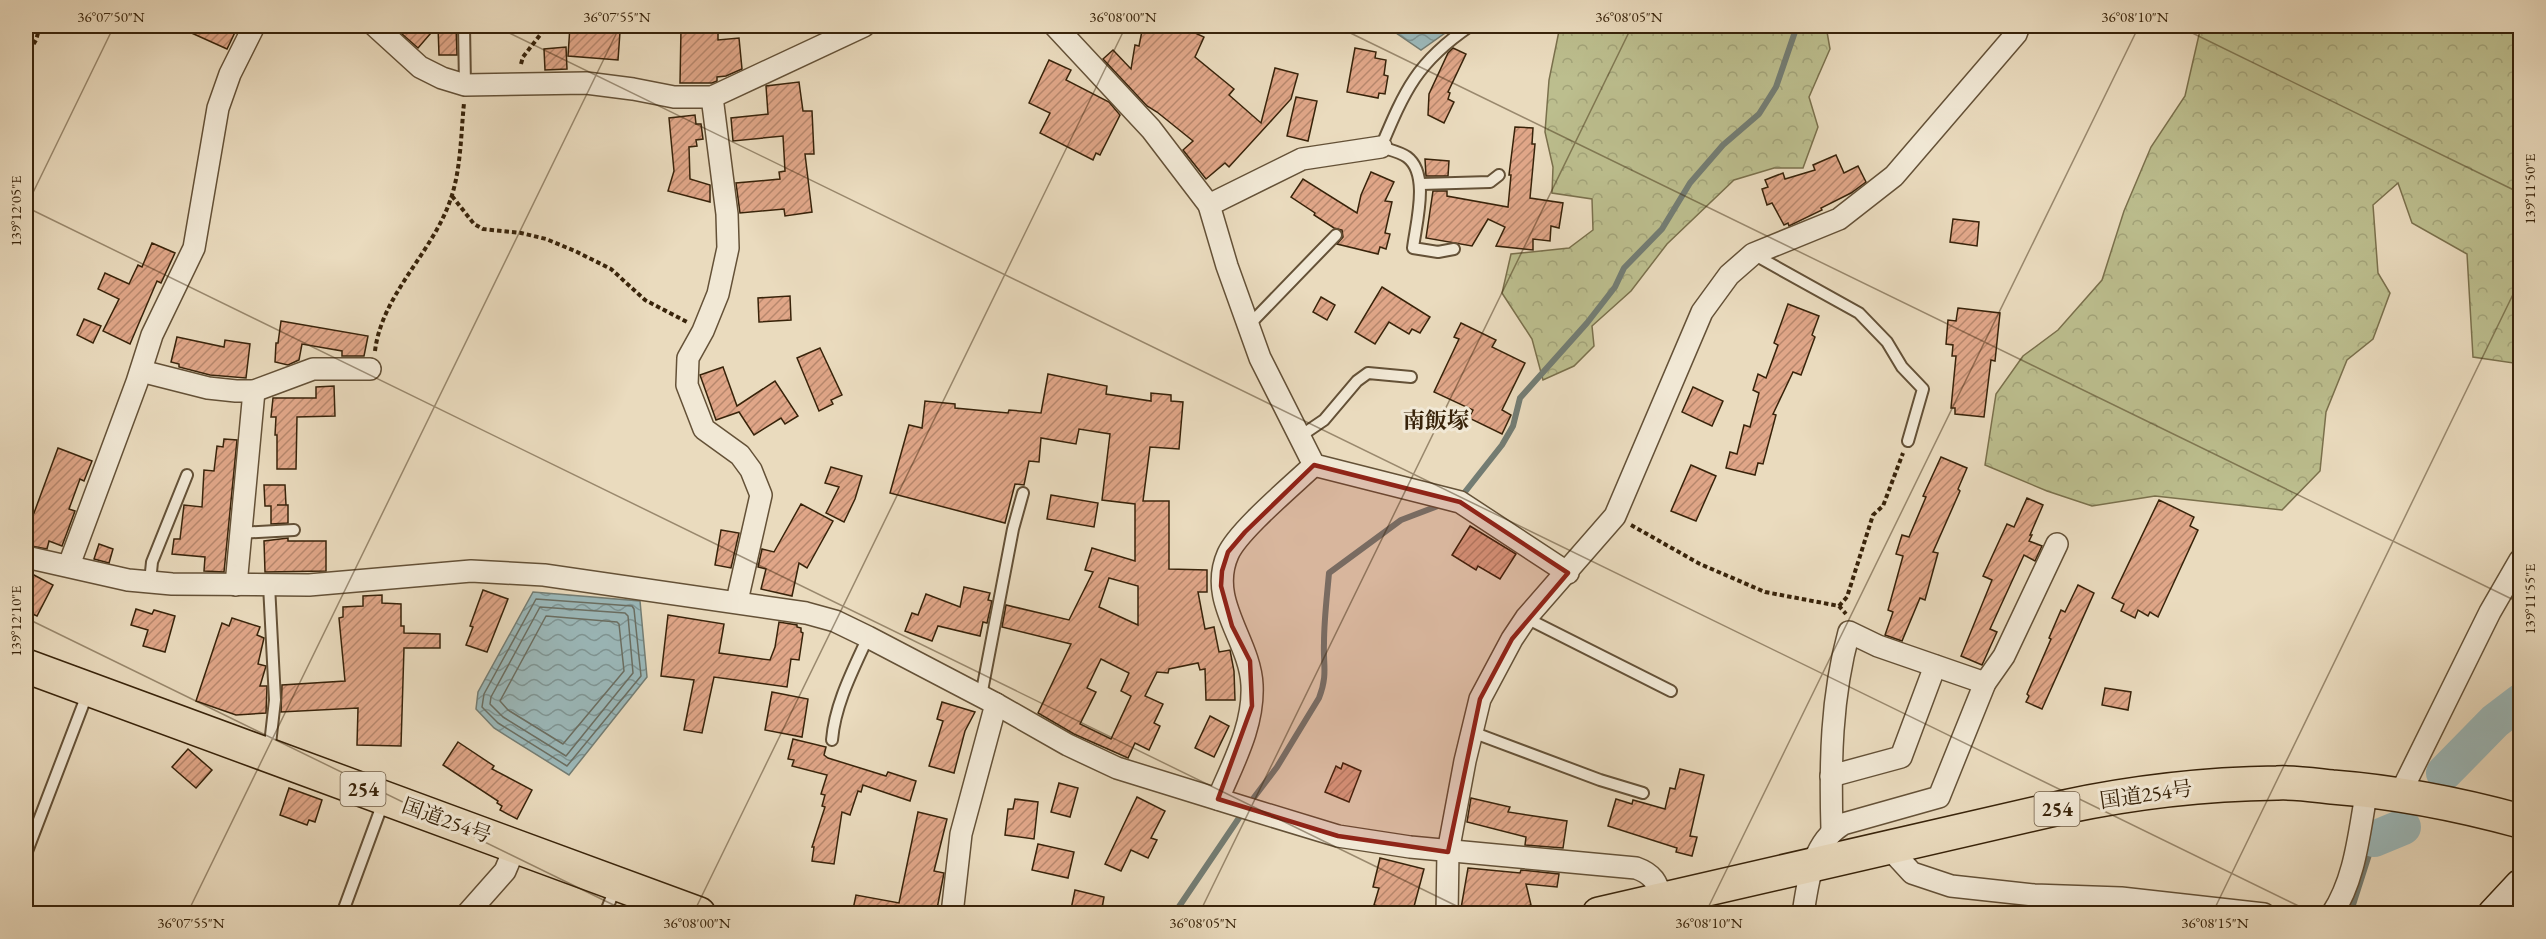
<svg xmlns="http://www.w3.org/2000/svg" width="2546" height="939" font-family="'EB Garamond','Noto Serif JP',serif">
<defs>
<pattern id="forest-crowns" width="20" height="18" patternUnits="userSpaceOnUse" patternTransform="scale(1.5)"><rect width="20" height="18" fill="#bcbe8e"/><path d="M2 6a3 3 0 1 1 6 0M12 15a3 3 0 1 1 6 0" fill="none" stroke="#a2a379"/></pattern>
<pattern id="water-waves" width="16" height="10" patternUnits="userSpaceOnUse" patternTransform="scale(1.5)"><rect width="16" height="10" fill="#9bb9bb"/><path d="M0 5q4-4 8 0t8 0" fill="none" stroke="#7f9696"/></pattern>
<pattern id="building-hatch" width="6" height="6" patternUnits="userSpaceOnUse" patternTransform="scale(1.5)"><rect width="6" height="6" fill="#e0a688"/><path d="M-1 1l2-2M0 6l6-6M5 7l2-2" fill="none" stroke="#b7876d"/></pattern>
</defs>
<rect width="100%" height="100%" fill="#eadbbe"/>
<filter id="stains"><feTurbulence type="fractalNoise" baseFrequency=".00333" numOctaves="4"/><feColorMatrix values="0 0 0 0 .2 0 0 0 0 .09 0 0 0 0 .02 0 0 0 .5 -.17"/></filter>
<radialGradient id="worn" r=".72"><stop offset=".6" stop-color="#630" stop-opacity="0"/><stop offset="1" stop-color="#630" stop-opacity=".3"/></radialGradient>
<g fill="url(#forest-crowns)" stroke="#7a704c" stroke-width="1.5">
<path d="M1560,26H1826L1830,49L1809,97L1818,127L1803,168H1774L1734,180L1667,244L1631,291L1592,326L1594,346L1574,366L1543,380L1532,339L1502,293L1511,254L1569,248L1593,230L1592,199L1552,193L1553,167L1545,132L1549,80Z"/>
<path d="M2201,26H2520V364L2473,357L2467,254L2412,223L2398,183L2373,205L2378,273L2390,293L2373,339L2347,360L2326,412L2320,471L2282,510L2155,496L2092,506L2047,491L1985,465L1996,394L2023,356L2058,330L2102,280L2124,211L2151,147L2185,96Z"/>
</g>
<g fill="url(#water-waves)" stroke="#737d74" stroke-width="1.5">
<path d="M1392,26H1455L1421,50L1396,33Z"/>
<path d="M533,592L640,601L647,677L569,775L494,728L476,709L478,692Z"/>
</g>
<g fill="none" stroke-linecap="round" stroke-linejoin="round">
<g stroke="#6a6e62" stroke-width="1.5">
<path d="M536,599L632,606L634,609L641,676L567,766L498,723L482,707L484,694Z"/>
<path d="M540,607L625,613L628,616L633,673L566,756L503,717L490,704L491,697Z"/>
<path d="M546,616L617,622L619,624L624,671L563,744L508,710L500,701Z"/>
</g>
<g stroke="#737d74" stroke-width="6">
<path d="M1461,497L1502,445L1513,426L1520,398L1587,323L1615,287L1624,268L1662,229L1690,183L1723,145L1759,114L1776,87L1797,26"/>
<path d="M1249,804L1277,767L1319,698C1328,675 1323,665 1324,643C1324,620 1327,596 1329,573L1401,520L1443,504"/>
<path d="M1174,914L1243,812"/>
<path d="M2350,914L2374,839"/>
</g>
<g stroke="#9bb9bb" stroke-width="36">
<path d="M2444,773L2495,721L2520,702"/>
<path d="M2374,839L2403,827"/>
</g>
</g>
<g fill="url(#building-hatch)" stroke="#38230a" stroke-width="1.5" fill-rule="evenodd">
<path d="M176,26H238L227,49Z"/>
<path d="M393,26H437L418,48Z"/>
<path d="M438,26H456L457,55H439Z"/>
<path d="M570,26L620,32L618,60L568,56Z"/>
<path d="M1143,26H1180L1204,37L1195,57L1234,89L1229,95L1261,123L1275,68L1298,74L1291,99L1229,167L1225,163L1206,179L1183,150L1193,141L1157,112L1147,106L1103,59L1113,50L1131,69L1135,45L1139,46Z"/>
<path d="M681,29L718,30V40L739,38L742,69L726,76L717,77V81L712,83H680Z"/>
<path d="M566,47L567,69L545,70L544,49Z"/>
<path d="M1355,48L1376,52L1375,58L1386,60L1384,75L1388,76L1385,94L1379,93L1378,98L1347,92Z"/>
<path d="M1453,48L1466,54L1448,92L1450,93L1448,99L1454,102L1444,123L1428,115L1429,94L1448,53Z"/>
<path d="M1049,60L1071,70L1066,80L1109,102L1120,115L1100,155L1096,153L1093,160L1040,133L1050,113L1029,103Z"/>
<path d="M799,82L803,111H812L814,154H805L812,212L785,216L784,209L740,213L736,183L780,179L779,172L785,171L783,136L733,141L731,118L768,114L766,86Z"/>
<path d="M1296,97L1317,101L1308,141L1287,136Z"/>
<path d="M695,115L696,124H701L703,139L696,140L697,146L689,147L690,179L710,185V202L668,191L674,171L669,118Z"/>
<path d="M1515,127L1533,128L1532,144H1535L1530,198L1563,203L1559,228L1551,226L1550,241L1533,239V250L1496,246L1505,227L1488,219L1472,246L1426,238L1433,191H1447V196L1508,207L1511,175H1509Z"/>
<path d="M1836,155L1844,173L1858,166L1866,182L1851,193L1821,208L1822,210L1789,226L1788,223L1784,225L1772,203L1767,205L1762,189L1768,187L1765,180L1783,173L1785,179L1815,170L1813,165Z"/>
<path d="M1425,159L1449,161L1448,176H1426Z"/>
<path d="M1371,172L1394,182L1385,201L1392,202L1385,233L1390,234L1386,249L1380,247L1378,254L1337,244L1343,237L1342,230L1334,228L1314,215L1315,213L1291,197L1303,179L1357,213L1361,195Z"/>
<path d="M1953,219L1979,222L1977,246L1950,242Z"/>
<path d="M152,243L175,253L161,283L157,281L130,344L103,331L119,299L98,289L105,273L129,284L138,265L142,267Z"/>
<path d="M1382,287L1430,317L1420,333L1412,329L1409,334L1389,322L1375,344L1355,332Z"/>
<path d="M790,296L791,320L759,322L758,298Z"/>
<path d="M1321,297L1335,305L1327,320L1313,312Z"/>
<path d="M1788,304L1819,316L1812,335L1815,337L1801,375L1793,372L1773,414L1776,415L1763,464L1758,463L1755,475L1726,468L1730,452L1737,454L1744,425L1750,427L1759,393L1753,390L1758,374L1766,378L1778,345L1774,343Z"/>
<path d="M1958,308L2000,313L1995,361L1991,360L1984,417L1955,414V408H1951L1956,356H1952L1953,345L1946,344L1948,320L1956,321Z"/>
<path d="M84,319L101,326L93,343L77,335Z"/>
<path d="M281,321L368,336L364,356H342V351L302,344L299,360L288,365L275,362L276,343H278Z"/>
<path d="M1461,323L1496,340L1492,347L1525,363L1502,410L1511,415L1502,434L1469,418L1473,410L1434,392L1459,339L1454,337Z"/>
<path d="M177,337L224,347L225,340L250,344L246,378L210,375L179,367V364L171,362Z"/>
<path d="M820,348L842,395L831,400L833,404L819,411L797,358Z"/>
<path d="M723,367L737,406L775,381L798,416L785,424L781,418L754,435L739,412L716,420L700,375Z"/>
<path d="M1048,374L1107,386L1106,394L1151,401V393L1171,395V401L1183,402L1179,449L1150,447L1143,501H1169V569L1207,570V592H1198L1205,629L1214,627L1219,652L1230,650L1234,671L1235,700H1206L1205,669L1200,670L1198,663L1169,669L1168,673L1157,672L1145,696L1163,704L1154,723L1160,726L1149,750L1135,743L1128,758L1074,734L1038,713L1071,644L1002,627L1006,605L1069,620L1093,572L1085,570L1092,548L1135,561V504L1102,500L1110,434L1079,429L1076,444L1041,438L1039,462L1029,461L1024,485L1015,484L1005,523L890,493L909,425L922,428L925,401L955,404V408L1008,413L1009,410L1041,413ZM1109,578L1138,586V625L1099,607ZM1101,659L1129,673L1121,691L1131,696L1111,739L1080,724L1096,692L1087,688Z"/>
<path d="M334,386L335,416L297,417L296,469H277V435H275L276,417H271L273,398H316V387Z"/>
<path d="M1693,387L1723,401L1712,426L1682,412Z"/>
<path d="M224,439L237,440L224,572L204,571L205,557L172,554L174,539H180L184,505L202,507L204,470L214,471L217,446L223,447Z"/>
<path d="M58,448L92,461L84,481L80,479L69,509L75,511L62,546L49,541L47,549L26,545V524L30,511L34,513Z"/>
<path d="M1941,457L1967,468L1958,489L1960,491L1933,552L1938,553L1925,600L1920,598L1902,641L1885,635L1893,612L1888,610L1903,556L1896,554L1902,535L1909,537L1926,497L1923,496Z"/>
<path d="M1691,465L1716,476L1696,521L1671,511Z"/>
<path d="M831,467L862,476L855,499L844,522L826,513L839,487L825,483Z"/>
<path d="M264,485H285L286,505H277H288V523L271,524V506H265Z"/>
<path d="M1051,495L1098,503L1094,527L1047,519Z"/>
<path d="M2027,498L2043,505L2030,535H2032L2029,541L2042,546L2035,561L2024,555L1990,629L1997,632L1982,665L1961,656L1992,580L1983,576L2007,524L2014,527Z"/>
<path d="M2159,500L2194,517L2190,526L2198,530L2158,617L2150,612L2148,616L2138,610L2135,618L2121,611L2124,604L2112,598Z"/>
<path d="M801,504L833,521L807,568L799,563L792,596L761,589L766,569L758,567L762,549L774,552Z"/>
<path d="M1470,526L1516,554L1500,579L1478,566L1476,570L1452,555Z"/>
<path d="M721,530L739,533L731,568L715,565Z"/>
<path d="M288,538V541H326V571L265,572L264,541Z"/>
<path d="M99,544L113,549L109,563L94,559Z"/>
<path d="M32,574L53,585L37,616L26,611V587Z"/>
<path d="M2078,585L2094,593L2042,709L2026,702L2029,696L2027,694L2051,639L2049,638L2061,610L2065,612Z"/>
<path d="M964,587L990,593L988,600L992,601L987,623L983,622L980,636L938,626L932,641L905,631L912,613L918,615L926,594L960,607Z"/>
<path d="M483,590L508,599L487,652L466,645L473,627L470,626Z"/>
<path d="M382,595V603L401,604V626H404V633L440,634V648H404L401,746L357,745L358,708L281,712L282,685L345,681L339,618L343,617V607L363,606V596Z"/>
<path d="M136,609L152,614L154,610L175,616L165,652L143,646L148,630L131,625Z"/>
<path d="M668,615L724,624L719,653L770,660L775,647L779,622L797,625V627L801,628V632L803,633L799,660L791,659L787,687L714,677L702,733L684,730L694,680L661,676Z"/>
<path d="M232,618L260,627L257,635L264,638L258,664L266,666L260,686H267L266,713L236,715L196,701L222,623L229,626Z"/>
<path d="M2105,688L2131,692L2128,710L2102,705Z"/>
<path d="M772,692L808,699L802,737L765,730Z"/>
<path d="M942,702L975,712L965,731L954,773L929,766L943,721L937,719Z"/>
<path d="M1210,716L1229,726L1214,757L1195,748Z"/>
<path d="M793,739L826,747L824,755L828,758L886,776L888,772L916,781L910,801L863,785L861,792L858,791L850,815L842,812L834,864L812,861L814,847H812L825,807L822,806L825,795L821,794L827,775L792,766L794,760L788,759Z"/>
<path d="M458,742L494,766L492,769L532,790L517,819L500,810L502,806L497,803L498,801L443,765Z"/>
<path d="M188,749L212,770L196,788L172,767Z"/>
<path d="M1343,763L1361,771L1349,802L1325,792L1336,766L1341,769Z"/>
<path d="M1680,769L1704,775L1690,836L1697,837L1692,856L1676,852L1677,848L1608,826L1616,799L1632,804L1633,800L1665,809L1670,788L1675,789Z"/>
<path d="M1059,783L1078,788L1070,817L1051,812Z"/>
<path d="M289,788L322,800L315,822L309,820L307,825L280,815Z"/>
<path d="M1137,797L1165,811L1151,838L1157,840L1148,858L1131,850L1121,871L1105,864Z"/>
<path d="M1471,798L1510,807L1508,812L1567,821L1563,848L1525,845L1526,837L1467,822Z"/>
<path d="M1015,799L1038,802L1034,839L1005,835L1008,809H1013Z"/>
<path d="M918,812L947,819L934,871L944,873L936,914H852L856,895L899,903Z"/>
<path d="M1038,844L1074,852L1068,878L1032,870Z"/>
<path d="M1380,858L1424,869L1412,914L1374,905L1379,888L1373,887Z"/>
<path d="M1468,868L1520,873L1521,870L1559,874L1557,887L1526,884L1531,905L1493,914H1460Z"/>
<path d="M1075,890L1104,897L1101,914H1070Z"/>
</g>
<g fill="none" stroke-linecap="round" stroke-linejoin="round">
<g stroke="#645137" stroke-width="14">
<g id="lane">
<path d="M464,26L465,85"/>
<path d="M1421,184L1490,182L1499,175"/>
<path d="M1454,249L1438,252L1413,248C1416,223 1430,174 1407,157C1400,152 1390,150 1381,147C1405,90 1417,62 1470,26"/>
<path d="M1753,254L1859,313L1887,342L1902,367L1923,389L1908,441"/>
<path d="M1248,326L1336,235"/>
<path d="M1299,437L1324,420L1357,381L1368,373L1411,377"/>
<path d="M240,533L294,530"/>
<path d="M150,582L152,562L187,475"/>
<path d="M269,585L275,700L269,753"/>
<path d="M1526,618L1671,691"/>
<path d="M981,696L1013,529L1023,493"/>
<path d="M1472,732L1600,780L1643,793"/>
<path d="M832,740C835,704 853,670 868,637"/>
<path d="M26,854L88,692"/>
<path d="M342,914L384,800"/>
<path d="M605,914L616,886"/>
</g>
</g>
<g stroke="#645137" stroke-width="24">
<g id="street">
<path d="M375,26L420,67L442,78L465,85L586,83L633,89L674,97H712L864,26"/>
<path d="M1055,26L1151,129L1209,205L1227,266L1260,358L1314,465L1460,502L1568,573"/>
<path d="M712,97L727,214L728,248L718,294L703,331L688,358L687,385L704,429L740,455L751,470L761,495L737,601"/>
<path d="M1209,205L1302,159L1381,147"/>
<path d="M141,371L208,388L236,391H254L313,369H370"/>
<path d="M26,557L128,580L172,584L309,585L471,571L544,575L806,613L835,621L868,637L996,704L1068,745L1117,768L1259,812L1338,836L1410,847L1636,868C1653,874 1657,882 1662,899"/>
<path d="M69,565L137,382L152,335L194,248L218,108L230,74L254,26"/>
<path d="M236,585L254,391"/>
<path d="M1831,776L1901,757L1935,666"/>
<path d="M2400,794L2490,612L2520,560"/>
<path d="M1218,799C1233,763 1254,726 1252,685C1250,640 1207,601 1228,554C1238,531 1293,485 1314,465"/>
<path d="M1832,830C1830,763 1831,697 1849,632L1878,646L1985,683"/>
<path d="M1889,848L1912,873L1951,886L2034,895L2121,898L2264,914"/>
<path d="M467,914L505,871L516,845"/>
<path d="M952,914L961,834L996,704"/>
<path d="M1447,914L1448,852L1465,761L1480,699L1512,639L1526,618L1615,516L1702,312L1729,275L1753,254L1839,219L1894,176L2016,34L2019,26"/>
<path d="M1803,914C1808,881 1812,843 1843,824L1939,797L1985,683L2004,656L2057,544"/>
<path d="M2332,914C2356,878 2359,831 2367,790"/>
</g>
</g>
<g stroke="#38230a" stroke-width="33">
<path id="secondary" d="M2493,914L2520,885"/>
</g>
<g stroke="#38230a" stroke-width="36">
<g id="highway">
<path d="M26,666L699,914"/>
<path d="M1599,914L2064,807C2134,792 2205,784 2277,783C2295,782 2314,785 2332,787C2396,792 2458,804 2520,821"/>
</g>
</g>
<g stroke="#38230a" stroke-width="4" stroke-dasharray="4.5 3" stroke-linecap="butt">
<path d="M26,57L36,40L40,26"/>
<path d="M521,64L523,57L547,26"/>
<path d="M452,196L474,224L483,229L521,233L546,239L575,251L611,269L645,300L687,322"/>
<path d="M375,351C382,293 435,251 452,195C461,166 461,133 464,103"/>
<path d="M1631,525L1700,564L1765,592L1839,606L1846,614"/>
<path d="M1839,606L1847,597L1873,515L1883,506L1903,453"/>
</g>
<use href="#lane" stroke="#f1e8d5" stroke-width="10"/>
<use href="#street" stroke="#f1e8d5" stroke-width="21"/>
<use href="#secondary" stroke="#f1e8d5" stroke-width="30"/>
<use href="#highway" stroke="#eadbbe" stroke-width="33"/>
</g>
<path fill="#8f2418" fill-opacity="0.2" stroke="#8f2418" stroke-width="4.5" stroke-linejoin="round" d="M1314,465L1460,502L1568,573L1512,639L1480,699L1448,852L1338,836L1218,799L1252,706L1250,661L1232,626L1221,586L1222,571L1228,552L1245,532Z"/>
<path fill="none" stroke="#38230a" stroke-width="1.5" stroke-opacity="0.45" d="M495,26L2315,914M1336,26L2520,603M2178,26L2520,193M26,207L1473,914M26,207L114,26M26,618L632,914M187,914L620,26M693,914L1126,26M1199,914L1632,26M1705,914L2139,26M2212,914L2520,280"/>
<g text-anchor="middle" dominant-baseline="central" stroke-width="6" stroke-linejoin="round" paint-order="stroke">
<g fill="#f1e8d5" stroke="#705e47" stroke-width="1.5">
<rect x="340.5" y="772" width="45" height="34" rx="4.5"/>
<rect x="2034.5" y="792" width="45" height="34" rx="4.5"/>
</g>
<g font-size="20" font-weight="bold" fill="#38230a">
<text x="363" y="789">254</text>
<text x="2057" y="809">254</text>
</g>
<g font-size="21" fill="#38230a" stroke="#f1e8d5">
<text transform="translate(2146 794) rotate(-8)">国道254号</text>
<text transform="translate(447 820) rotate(20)">国道254号</text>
</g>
<g font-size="22" font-weight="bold" fill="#38230a" stroke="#f1e8d5">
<text x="1436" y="420">南飯塚</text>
</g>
</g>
<rect width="2546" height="939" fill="none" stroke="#eadbbe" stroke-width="66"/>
<rect x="33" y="33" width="2480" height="873" fill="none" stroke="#38230a" stroke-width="2"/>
<g font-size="15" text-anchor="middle" fill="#38230a">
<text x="111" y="22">36°07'50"N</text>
<text x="617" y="22">36°07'55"N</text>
<text x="1123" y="22">36°08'00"N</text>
<text x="1629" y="22">36°08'05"N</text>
<text x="2135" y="22">36°08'10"N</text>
<text transform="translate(2530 189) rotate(-90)" y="5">139°11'50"E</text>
<text transform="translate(16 211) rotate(-90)" y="5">139°12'05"E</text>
<text transform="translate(2530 599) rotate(-90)" y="5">139°11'55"E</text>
<text transform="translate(16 621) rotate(-90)" y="5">139°12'10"E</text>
<text x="191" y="928">36°07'55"N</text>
<text x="697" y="928">36°08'00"N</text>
<text x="1203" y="928">36°08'05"N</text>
<text x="1709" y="928">36°08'10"N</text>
<text x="2215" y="928">36°08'15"N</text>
</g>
<rect width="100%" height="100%" filter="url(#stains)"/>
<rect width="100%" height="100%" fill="url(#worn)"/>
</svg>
